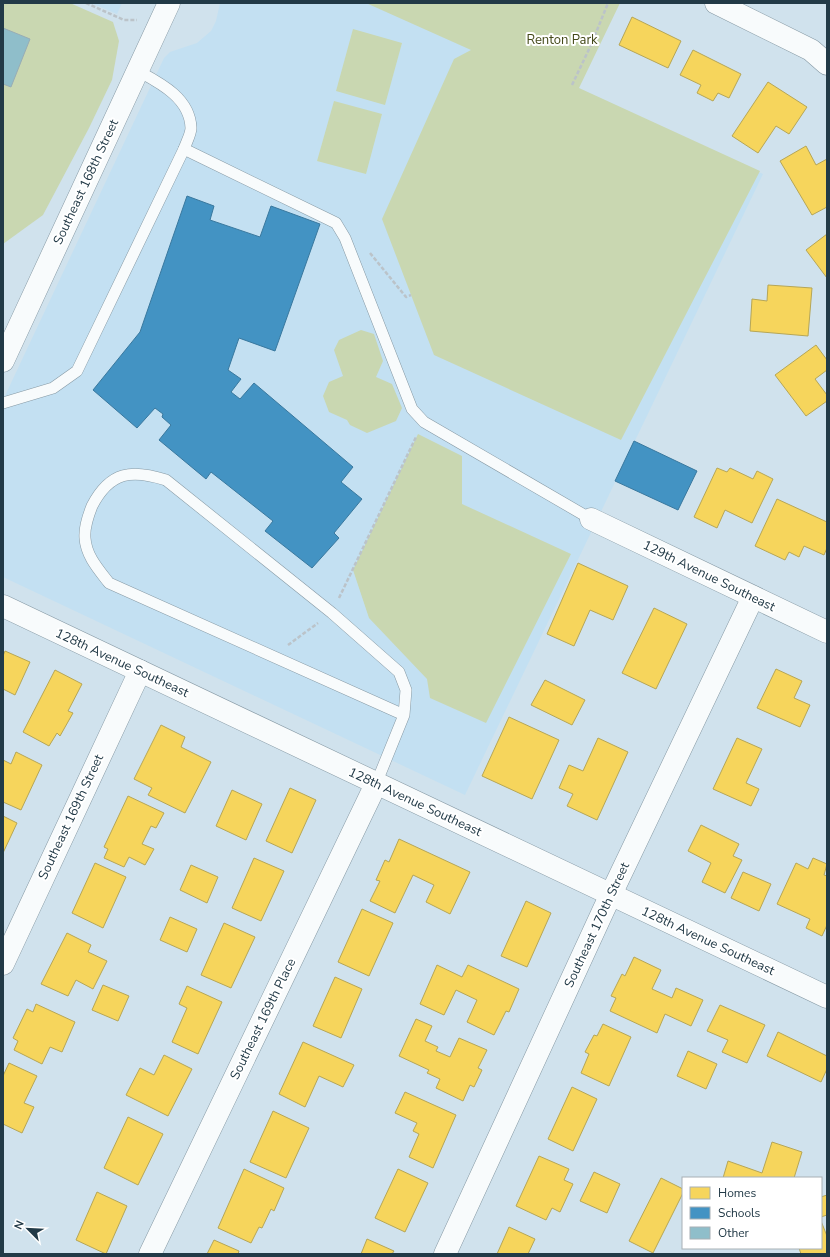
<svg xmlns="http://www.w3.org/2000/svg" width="830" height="1257" font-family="'Nunito Sans',sans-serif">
<rect width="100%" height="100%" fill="#d0e2ed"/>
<g fill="#c3e0f2">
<path d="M91,3H122L117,14Z"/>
<path d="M220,3H405L572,85L763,174L465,795L3,577V400L164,58L170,52L197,43L211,31L216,21Z"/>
</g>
<g fill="#c9d7b1">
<path d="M3,3H70L113,22L119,41L112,80L89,128L43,215L3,244Z"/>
<path d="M366,3H620L579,88L760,171L621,440L434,355L382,219L454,59L471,50Z"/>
<path d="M353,29L402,43L385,105L336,91Z"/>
<path d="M334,101L382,114L366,174L317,161Z"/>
<path d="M361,330L374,334L383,361L376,377L392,384L402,408L396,421L367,433L350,425L347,420L329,412L323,396L329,382L343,376L334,350L339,340Z"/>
<path d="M418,434L462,456V504L571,554L486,723L430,698L427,679L369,618L353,570Z"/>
</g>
<g fill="#f6d55c" stroke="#b6a656">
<path d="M632,17L681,41L668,68L619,45Z"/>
<path d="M693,50L741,74L729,98L718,93L713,101L697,93L701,85L680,75Z"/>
<path d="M768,82L807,107L789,134L776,126L758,153L732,136Z"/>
<path d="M806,146L816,165L827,159V207L812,215L780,161Z"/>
<path d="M827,234V278L806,250Z"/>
<path d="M768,285L812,288L808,336L750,331L752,299L767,301Z"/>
<path d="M816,345L827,360V370L815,379L827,395V401L806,416L775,375Z"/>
<path d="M717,468L727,472L730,468L753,479L757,471L773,479L752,523L725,510L717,528L694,517Z"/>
<path d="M777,499L827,522V548L824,555L804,546L799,557L789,552L785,560L755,546Z"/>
<path d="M578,563L628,586L613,620L590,610L574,646L547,634Z"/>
<path d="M654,608L687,624L656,689L622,673Z"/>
<path d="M5,651L30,662L15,695L3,689V656Z"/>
<path d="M776,669L802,681L794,698L810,705L800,727L757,708Z"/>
<path d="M55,670L82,684L68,711L73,713L60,736L57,733L49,746L23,732Z"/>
<path d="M545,680L585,700L572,725L531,705Z"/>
<path d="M509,717L559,740L532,799L482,776Z"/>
<path d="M161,725L185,737L181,747L211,762L185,813L148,795L152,788L134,779Z"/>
<path d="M598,738L628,752L597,820L567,806L573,794L559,788L569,765L583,771Z"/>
<path d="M737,738L762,749L746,783L759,789L751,806L713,789Z"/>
<path d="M16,752L42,765L21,810L3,802V760L11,764Z"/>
<path d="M290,788L316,800L292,853L266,841Z"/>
<path d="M232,790L262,804L246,840L216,826Z"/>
<path d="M128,796L164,813L156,828L151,826L142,844L154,849L145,865L129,857L124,867L104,858L108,849L104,847Z"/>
<path d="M3,816L17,823L3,853Z"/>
<path d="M701,825L739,844L733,856L742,860L725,893L702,882L711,863L688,851Z"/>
<path d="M399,839L470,872L450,914L426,902L434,885L413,875L395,913L370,901L380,881L376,880L385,860L389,862Z"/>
<path d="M254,858L284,871L261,921L232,908Z"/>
<path d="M813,858L827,864L824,875L827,876V925L822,936L806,928L810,919L777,904L796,863L808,869Z"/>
<path d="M95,863L126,877L103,928L72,913Z"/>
<path d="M191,865L218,877L207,903L180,890Z"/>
<path d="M743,872L771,884L759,911L731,898Z"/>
<path d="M526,901L551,913L527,967L501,956Z"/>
<path d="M362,909L393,923L369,976L338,962Z"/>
<path d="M170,917L197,929L187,952L160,940Z"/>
<path d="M224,923L255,937L231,988L201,975Z"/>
<path d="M67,933L91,945L88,952L107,961L93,989L76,980L68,996L41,984Z"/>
<path d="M634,957L661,970L652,989L672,998L676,988L703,1000L691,1026L665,1014L657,1033L610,1011L616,998L611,996L622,974L625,976Z"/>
<path d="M437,965L462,977L468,965L519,989L509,1012L506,1011L494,1035L467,1022L477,1000L456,990L444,1015L420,1004Z"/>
<path d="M335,977L362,989L341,1038L313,1026Z"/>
<path d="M103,985L129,996L118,1021L92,1010Z"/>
<path d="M187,986L222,1002L198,1054L172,1042L187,1008L179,1004Z"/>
<path d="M36,1004L75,1022L62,1052L50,1047L42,1064L14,1050L18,1041L13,1038L27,1009L33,1012Z"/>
<path d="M720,1005L765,1025L747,1063L722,1052L728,1040L707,1031Z"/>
<path d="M416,1019L432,1026L425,1041L438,1047L436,1051L450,1057L459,1038L487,1050L478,1068L482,1070L474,1087L470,1085L463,1101L436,1088L440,1079L427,1073L429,1070L399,1056Z"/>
<path d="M603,1024L631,1037L609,1086L581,1073L589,1054L585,1052L594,1035L597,1036Z"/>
<path d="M778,1032L827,1056V1069L821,1082L767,1056Z"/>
<path d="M303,1042L354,1065L343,1087L319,1076L305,1107L279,1094Z"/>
<path d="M688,1051L717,1064L706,1089L677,1076Z"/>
<path d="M164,1055L192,1069L168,1116L126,1095L140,1068L154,1075Z"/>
<path d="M9,1063L37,1076L24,1103L34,1107L22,1133L3,1124V1076Z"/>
<path d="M572,1087L597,1099L573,1151L548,1139Z"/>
<path d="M405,1092L456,1115L433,1168L409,1157L419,1134L413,1131L417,1123L395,1113Z"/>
<path d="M273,1111L309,1128L286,1178L250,1162Z"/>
<path d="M128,1117L163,1134L138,1185L104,1168Z"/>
<path d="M772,1142L802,1152L794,1178H723L728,1161L762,1173Z"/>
<path d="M539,1156L569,1169L564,1180L573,1184L560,1212L552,1208L546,1220L516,1206Z"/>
<path d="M244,1169L284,1188L274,1211L271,1209L262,1228L259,1227L251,1243L218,1228Z"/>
<path d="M398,1169L428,1183L405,1232L375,1218Z"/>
<path d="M594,1172L620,1184L607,1213L580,1201Z"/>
<path d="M661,1178L683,1189V1193L653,1253L629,1241Z"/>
<path d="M97,1192L127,1206L106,1254L76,1240Z"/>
<path d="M827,1195V1215L821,1217V1197Z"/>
<path d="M821,1221L827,1236V1254H801L799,1248H821Z"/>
<path d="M509,1227L535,1239L528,1254H497Z"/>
<path d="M367,1239L394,1251L392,1254H361Z"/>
<path d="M214,1240L239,1251L238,1254H207Z"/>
</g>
<g fill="#4393c3" stroke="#39789e">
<path d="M187,196L214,206L210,220L260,237L271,206L320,224L275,351L239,338L228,370L241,379L231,392L240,399L254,383L353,467L341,482L362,499L334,533L339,538L312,568L265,531L273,521L211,472L206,479L159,440L171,425L162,417L163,414L155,408L137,428L93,390L140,332Z"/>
<path d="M634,441L697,471L678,510L615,481Z"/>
</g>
<path fill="#8fbeca" stroke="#98adb5" d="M3,28L30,39L11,87L3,84Z"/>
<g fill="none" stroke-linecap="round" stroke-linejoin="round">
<g stroke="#8699a4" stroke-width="12">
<g id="lane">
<path d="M184,149L336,223L345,238L412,409L424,422L591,519"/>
<path d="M3,403L53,388L77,371L184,149C186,143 191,134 191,128C190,98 160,83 138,71"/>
<path d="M376,784L404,715L406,690L399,672L332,613L166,480C132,469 110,471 92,506C88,516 84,527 85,538C86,556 99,570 109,583L404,715"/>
</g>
</g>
<g stroke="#8699a4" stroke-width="23">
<g id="street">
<path d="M716,3L811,50L827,64"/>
<path d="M3,361L169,3"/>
<path d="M591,519L827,632"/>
<path d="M3,964L140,671"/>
<path d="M150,1254L376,784"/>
<path d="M445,1254L604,909L753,597"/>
</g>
</g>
<g stroke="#8699a4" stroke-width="23">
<path id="secondary" d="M3,606L827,997"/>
</g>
<g stroke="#bbc3c9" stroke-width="2.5" stroke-dasharray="4 2" stroke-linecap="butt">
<path d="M86,3L124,20H137"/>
<path d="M572,85L591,45L608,3"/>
<path d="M370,253L406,297L411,295"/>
<path d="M339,598L416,437"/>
<path d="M288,645L318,623"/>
</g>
<use href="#lane" stroke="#f8fbfc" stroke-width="11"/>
<use href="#street" stroke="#f8fbfc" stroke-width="22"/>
<use href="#secondary" stroke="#f8fbfc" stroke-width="22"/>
</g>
<g text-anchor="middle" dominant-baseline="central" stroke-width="4" stroke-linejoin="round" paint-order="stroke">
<g font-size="13" fill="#444919" stroke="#fff">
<text x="562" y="40">Renton Park</text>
</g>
<g font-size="13" fill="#223a47" stroke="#fff">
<text transform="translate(86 182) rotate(-65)">Southeast 168th Street</text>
<text transform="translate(709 576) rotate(26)">129th Avenue Southeast</text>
<text transform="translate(122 663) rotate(25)">128th Avenue Southeast</text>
<text transform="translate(415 802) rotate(25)">128th Avenue Southeast</text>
<text transform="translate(71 817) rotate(-65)">Southeast 169th Street</text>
<text transform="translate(597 925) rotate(-65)">Southeast 170th Street</text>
<text transform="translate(708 941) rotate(25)">128th Avenue Southeast</text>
<text transform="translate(263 1019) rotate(-64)">Southeast 169th Place</text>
</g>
</g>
<rect width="830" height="1257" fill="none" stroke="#223a47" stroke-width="8"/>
<rect x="682" y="1177" width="140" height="72" fill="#ffffff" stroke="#a7b0b5"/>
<rect x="690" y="1187" width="20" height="12" fill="#f6d55c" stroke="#a7b0b5"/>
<text x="718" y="1197" font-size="12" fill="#223a47">Homes</text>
<rect x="690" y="1207" width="20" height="12" fill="#4393c3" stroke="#a7b0b5"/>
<text x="718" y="1217" font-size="12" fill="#223a47">Schools</text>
<rect x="690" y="1227" width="20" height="12" fill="#8fbeca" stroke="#a7b0b5"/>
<text x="718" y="1237" font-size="12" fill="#223a47">Other</text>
<g transform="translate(28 1229) rotate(294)" stroke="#ffffff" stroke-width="3" paint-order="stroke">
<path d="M0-3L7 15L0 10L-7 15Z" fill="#223a47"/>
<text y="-6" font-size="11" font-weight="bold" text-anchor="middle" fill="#223a47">N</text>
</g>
</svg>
